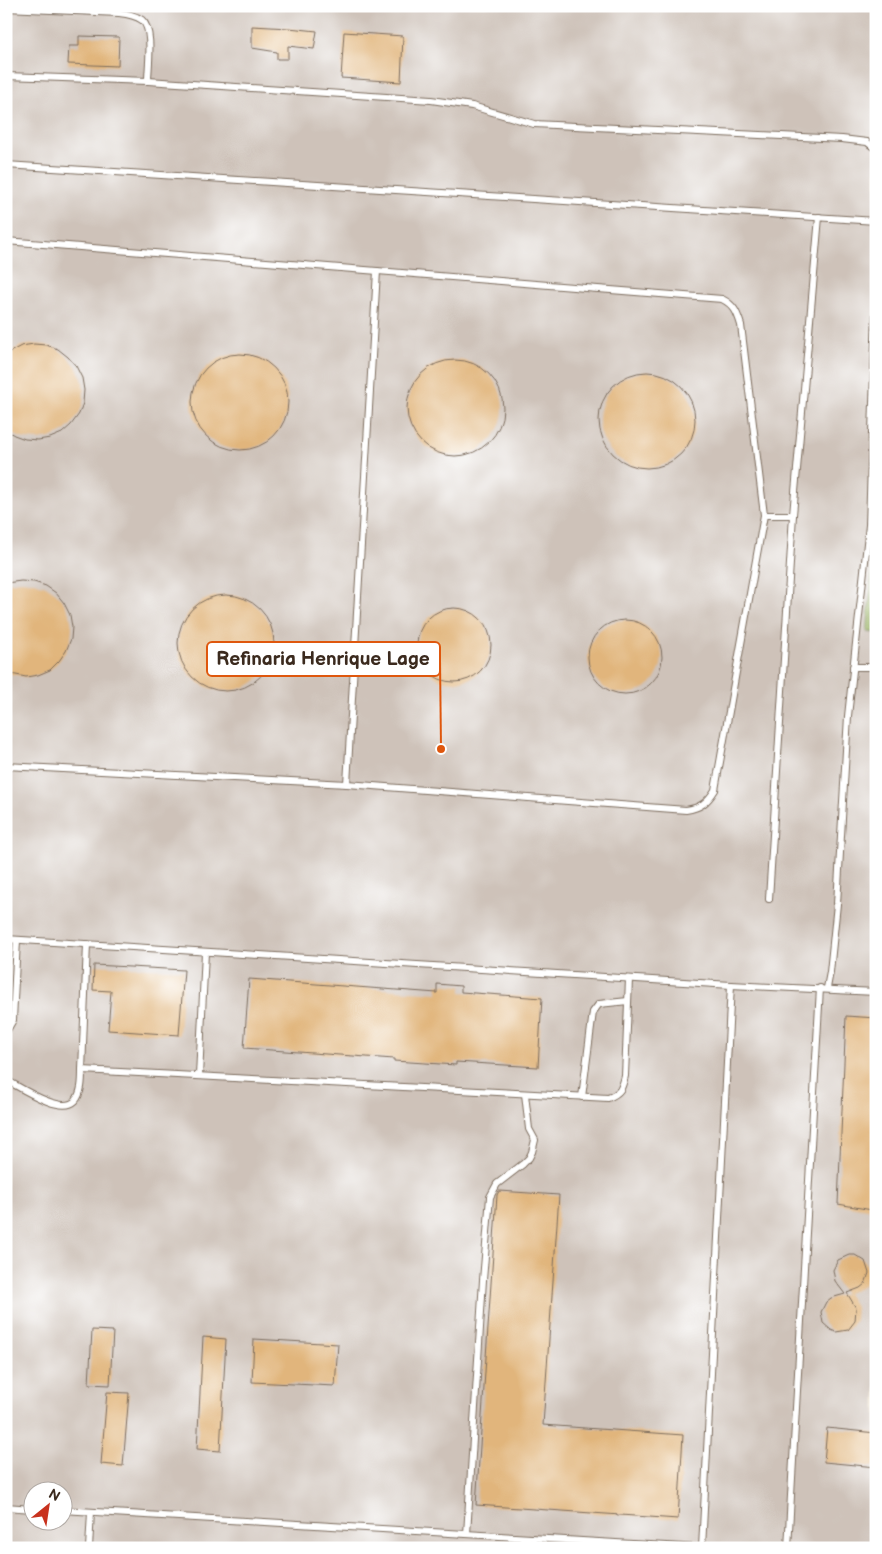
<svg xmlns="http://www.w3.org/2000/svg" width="882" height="1554" font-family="'Balsamiq Sans',sans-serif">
<rect width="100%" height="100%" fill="#fff"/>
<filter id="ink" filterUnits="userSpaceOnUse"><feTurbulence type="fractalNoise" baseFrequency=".02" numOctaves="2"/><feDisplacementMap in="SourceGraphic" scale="10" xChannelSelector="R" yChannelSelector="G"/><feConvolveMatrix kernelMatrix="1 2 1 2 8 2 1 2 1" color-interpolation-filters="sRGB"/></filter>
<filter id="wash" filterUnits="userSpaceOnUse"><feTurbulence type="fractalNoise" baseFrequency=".0096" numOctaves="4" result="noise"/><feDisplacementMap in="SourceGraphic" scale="20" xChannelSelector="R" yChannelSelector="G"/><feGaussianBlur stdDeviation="1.12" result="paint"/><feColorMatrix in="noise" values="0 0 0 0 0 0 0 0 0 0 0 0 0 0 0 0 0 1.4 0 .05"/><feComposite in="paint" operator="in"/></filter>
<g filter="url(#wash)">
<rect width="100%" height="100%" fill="#f4e8d1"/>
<path fill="#cec2b9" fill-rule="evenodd" d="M6,6H876V1548H6ZM32,1492H62V1522H32Z"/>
<path fill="#97b062" stroke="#696d40" d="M876,515V633L867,632Z"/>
<g id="blocks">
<g fill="#e1b57c">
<path d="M252,26L289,28L317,31L314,49L288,46V59H277V52L252,48Z"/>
<path d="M344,32L403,36L401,82L341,78Z"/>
<path d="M79,36L119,37L118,66L68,64L69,46H79Z"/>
<path d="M34,344L46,345L58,349L68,357L76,366L82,378L84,390L83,403L79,414L71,425L62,433L50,438L38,440L25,439L14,435L6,430V354L21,346Z"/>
<circle cx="240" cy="402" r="48"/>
<circle cx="455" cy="408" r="48"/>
<circle cx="647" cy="420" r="48"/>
<path d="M21,581L34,582L46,586L56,593L64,603L70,615L72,627L71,639L66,651L59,661L50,670L38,675L26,677L6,673V583Z"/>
<circle cx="226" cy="643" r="48"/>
<circle cx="454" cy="645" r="37"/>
<circle cx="625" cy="657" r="37"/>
<path d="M94,965L184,970L179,1035L108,1030L111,991L93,990Z"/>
<path d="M249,979L437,993V984L461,986V992L542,998L538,1067L456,1062V1065L394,1061V1059L244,1048Z"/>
<path d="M846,1016L876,1018V1153L872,1210L838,1204Z"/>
<path d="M499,1191L559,1195L543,1425L683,1435L678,1519L476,1505L497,1195Z"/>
<path d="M849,1255H855L865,1261L869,1273L865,1284L860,1288L847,1293L856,1308L855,1321L848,1330L836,1332L831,1330L823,1323L821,1312L826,1302L831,1298L845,1294L835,1281L833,1270L838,1260Z"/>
<path d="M92,1330L113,1331L110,1385L89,1384Z"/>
<path d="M203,1337L226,1339L220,1451L197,1449Z"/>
<path d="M254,1339L338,1344L335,1386L252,1382Z"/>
<path d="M107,1392L129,1393L123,1466L101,1464Z"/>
<path d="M827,1428L876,1433V1467L824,1462Z"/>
</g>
</g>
</g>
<g filter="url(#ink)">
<use href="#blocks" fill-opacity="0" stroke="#7c6c5d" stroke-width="1"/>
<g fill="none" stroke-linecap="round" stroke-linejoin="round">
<g stroke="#7c6c5d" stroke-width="8">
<g id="service">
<path d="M6,8L119,13C127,14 135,15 142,20C154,30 148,66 148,81"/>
<path d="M6,76L148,81L431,100L472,106L534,124L842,139L867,142L876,149"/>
<path d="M6,165L876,221"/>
<path d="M6,241L722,299C734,305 737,312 741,325L764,515L715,790C707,803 700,808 686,810L347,784L6,766"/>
<path d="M764,515H793"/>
<path d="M853,667H876"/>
<path d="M347,784L377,271"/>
<path d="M769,899L793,515L819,217"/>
<path d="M6,939L731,985L876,992"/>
<path d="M87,944L82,1070L608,1098C621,1093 622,1088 625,1076L629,979"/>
<path d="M827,988L830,972L837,904L848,716L869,525L876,311"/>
<path d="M6,1032L13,1020L17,940"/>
<path d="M199,1076L205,952"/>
<path d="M6,1080C20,1087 61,1115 75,1101C82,1093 82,1080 82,1070"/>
<path d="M582,1097L593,1012L599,1004L628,1001"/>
<path d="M6,1507L32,1509"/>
<path d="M62,1510L700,1548"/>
<path d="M467,1534L483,1280L490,1197L497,1184L523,1164L529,1158L532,1152L535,1140L529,1129L525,1094"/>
<path d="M89,1548L91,1512"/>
<path d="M702,1548L731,985"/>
<path d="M788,1548L820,988"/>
</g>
</g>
<use href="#service" stroke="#fff" stroke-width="6"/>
</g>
</g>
<path fill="none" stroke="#df570d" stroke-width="2" d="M441 749L440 659"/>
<circle fill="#df570d" stroke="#fff" stroke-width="2" cx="441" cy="749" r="5"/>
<rect fill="#fff" stroke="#df570d" stroke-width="2" x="207" y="642" width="233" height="34" rx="5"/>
<g font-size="19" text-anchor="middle" font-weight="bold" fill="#3b2a1e">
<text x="323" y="665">Refinaria Henrique Lage</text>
</g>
<rect width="882" height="1554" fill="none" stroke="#fff" stroke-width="25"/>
<g transform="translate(48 1506) rotate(30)"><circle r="24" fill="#ffffff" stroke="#b1aaa5"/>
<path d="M0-4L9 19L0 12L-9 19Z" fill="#c8321e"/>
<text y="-8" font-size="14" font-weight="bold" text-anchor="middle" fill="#3b2a1e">N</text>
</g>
</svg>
